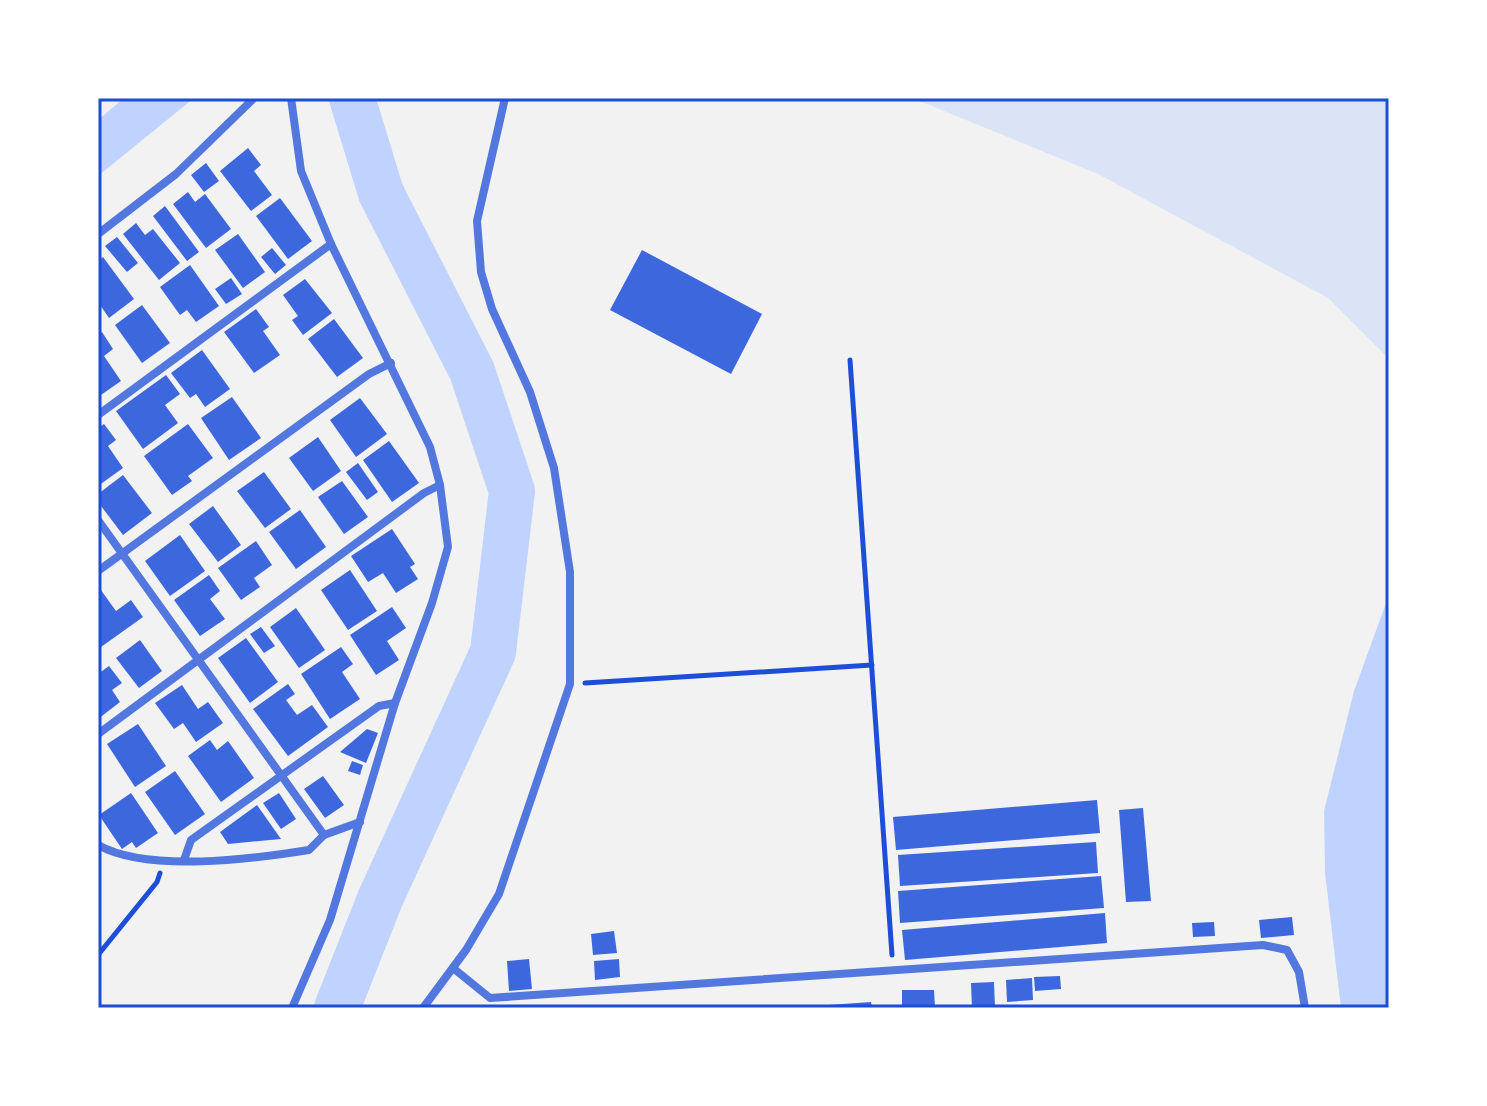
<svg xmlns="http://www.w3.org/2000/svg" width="1487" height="1106" font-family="Cabin,sans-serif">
<rect width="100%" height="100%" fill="#f2f2f2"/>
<path fill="#dbe4f7" d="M912,98H1389V359L1328,298L1098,174Z"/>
<g fill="#bfd3fe">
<path d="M124,98H194L98,176V120Z"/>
<path d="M1389,595V1008H1341L1325,873L1324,811L1354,691Z"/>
</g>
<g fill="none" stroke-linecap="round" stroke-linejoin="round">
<path stroke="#bfd3fe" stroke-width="46" d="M337,1008L380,899L493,652L512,491L472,371L381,193L352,98"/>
</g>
<g fill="#3d67dc">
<path d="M248,148L261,165L254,171L272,195L251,211L220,171Z"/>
<path d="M206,163L219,181L204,192L191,175Z"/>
<path d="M188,192L195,202L205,194L231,229L206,248L173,204Z"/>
<path d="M280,198L312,241L288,259L256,216Z"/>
<path d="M165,206L199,252L187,261L153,216Z"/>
<path d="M136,223L145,235L153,229L180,263L159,280L123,234Z"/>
<path d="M238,234L265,272L243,288L215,250Z"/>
<path d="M117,237L138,263L127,272L105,246Z"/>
<path d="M272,248L286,265L275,274L261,257Z"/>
<path d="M642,250L762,314L731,374L610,310Z"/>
<path d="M103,257L134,299L109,318L98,302V261Z"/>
<path d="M190,265L219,306L196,322L187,310L180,315L160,287Z"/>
<path d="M231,278L242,294L226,304L215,289Z"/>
<path d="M305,279L332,313L303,335L292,320L298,316L283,295Z"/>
<path d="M142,305L170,343L142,363L115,325Z"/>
<path d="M256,309L269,327L263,331L280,355L254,373L224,332Z"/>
<path d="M334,319L363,358L337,377L308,339Z"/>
<path d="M102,332L113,349L104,356L121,381L98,397V335Z"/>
<path d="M202,350L230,389L205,407L196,394L190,398L171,373Z"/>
<path d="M166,375L180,394L165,405L178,423L143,449L116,411Z"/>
<path d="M232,397L261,438L229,460L201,418Z"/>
<path d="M360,398L387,434L356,457L330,420Z"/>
<path d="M104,424L116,440L108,446L123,468L98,486V428Z"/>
<path d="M188,424L213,458L188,476L192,481L172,495L144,456Z"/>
<path d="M318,437L341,471L313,491L289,458Z"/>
<path d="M389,441L419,483L392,502L363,460Z"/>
<path d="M358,463L378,492L367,500L346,472Z"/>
<path d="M264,472L291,509L265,528L237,491Z"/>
<path d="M123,475L152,513L123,535L98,502V494Z"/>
<path d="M342,481L368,517L344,534L318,497Z"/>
<path d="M213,506L241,545L218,562L189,524Z"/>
<path d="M300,510L326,547L296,569L269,532Z"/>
<path d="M392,529L415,564L410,567L418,579L396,593L383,573L368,582L351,556Z"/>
<path d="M180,535L205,571L170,596L145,561Z"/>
<path d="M256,541L272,565L254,578L260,587L241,600L218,568Z"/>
<path d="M350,570L377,611L348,630L321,590Z"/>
<path d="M209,575L220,591L210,599L225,619L200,636L174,600Z"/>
<path d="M98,586L116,611L131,600L143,617L101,647L98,643Z"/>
<path d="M392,607L406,628L387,641L399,660L376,675L350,635Z"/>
<path d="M296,608L325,650L299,668L270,627Z"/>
<path d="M261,627L275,646L264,653L250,634Z"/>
<path d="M246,638L278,682L250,703L218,658Z"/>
<path d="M140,640L162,671L139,688L116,658Z"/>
<path d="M341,647L353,664L342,672L360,699L330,719L301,674Z"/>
<path d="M109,666L122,683L112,690L120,702L98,719V674Z"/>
<path d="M288,684L295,694L286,700L297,715L312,705L328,727L288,756L253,709Z"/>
<path d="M182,685L198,709L208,702L223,723L196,742L183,723L174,729L155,703Z"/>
<path d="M138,724L166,766L135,787L107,744Z"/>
<path d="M367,729L378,733L366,763L340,752Z"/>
<path d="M210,740L217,750L228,741L254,778L221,802L188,756Z"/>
<path d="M352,761L363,765L360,775L348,771Z"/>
<path d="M175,771L205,814L175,835L145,792Z"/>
<path d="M323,776L344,805L325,818L304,789Z"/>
<path d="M131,793L158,833L136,848L132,842L122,849L99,815Z"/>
<path d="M279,793L296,819L281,829L263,803Z"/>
<path d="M1097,800L1100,833L896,850L893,817Z"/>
<path d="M257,805L281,839L228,844L220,832Z"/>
<path d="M1143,808L1151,901L1126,902L1119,810Z"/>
<path d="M1096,842L1098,873L900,886L898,855Z"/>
<path d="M1101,876L1104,908L900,923L898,891Z"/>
<path d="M1105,913L1107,943L905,960L902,930Z"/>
<path d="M1292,917L1294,935L1261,938L1259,920Z"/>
<path d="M1214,922L1215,936L1193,937L1192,923Z"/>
<path d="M614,931L617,953L593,955L591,934Z"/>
<path d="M529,959L532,989L509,991L507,961Z"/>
<path d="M619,959L620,977L595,980L594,961Z"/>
<path d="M1060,976L1061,989L1035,991L1034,977Z"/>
<path d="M1032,978L1033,1000L1007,1002L1006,980Z"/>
<path d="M994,982L995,1008H972L971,983Z"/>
<path d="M902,990H934L935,1008H902Z"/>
<path d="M871,1002L872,1008H828V1005Z"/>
</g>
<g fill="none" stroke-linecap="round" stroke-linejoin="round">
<g stroke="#1d4ed8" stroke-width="5">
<path d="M850,360L892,955"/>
<path d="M585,683L872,665"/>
<path d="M98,955L157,882L160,873"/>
</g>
<g stroke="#5277de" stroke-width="8">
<path d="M291,98L301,171L331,244L430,447L440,485L448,547L432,603L395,703L330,920L292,1008"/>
<path d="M98,234L176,174L254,98"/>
<path d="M98,415L331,244"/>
<path d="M98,520L324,835L309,850C252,859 148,873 98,845"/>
<path d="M98,571L369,374L391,363"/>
<path d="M98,734L424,493L440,485"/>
<path d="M324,835L360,822"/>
<path d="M184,860L191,840L379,706L395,703"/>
<path d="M453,968L490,998L1263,945L1287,950L1299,972L1305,1008"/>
<path d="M423,1008L466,950L499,894L570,684V572L554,468L530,392L492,309L481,272L477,221L505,98"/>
</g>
</g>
<rect width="1487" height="1106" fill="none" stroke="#ffffff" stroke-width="200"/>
<rect x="100" y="100" width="1287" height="906" fill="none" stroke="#1d4ed8" stroke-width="3"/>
</svg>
